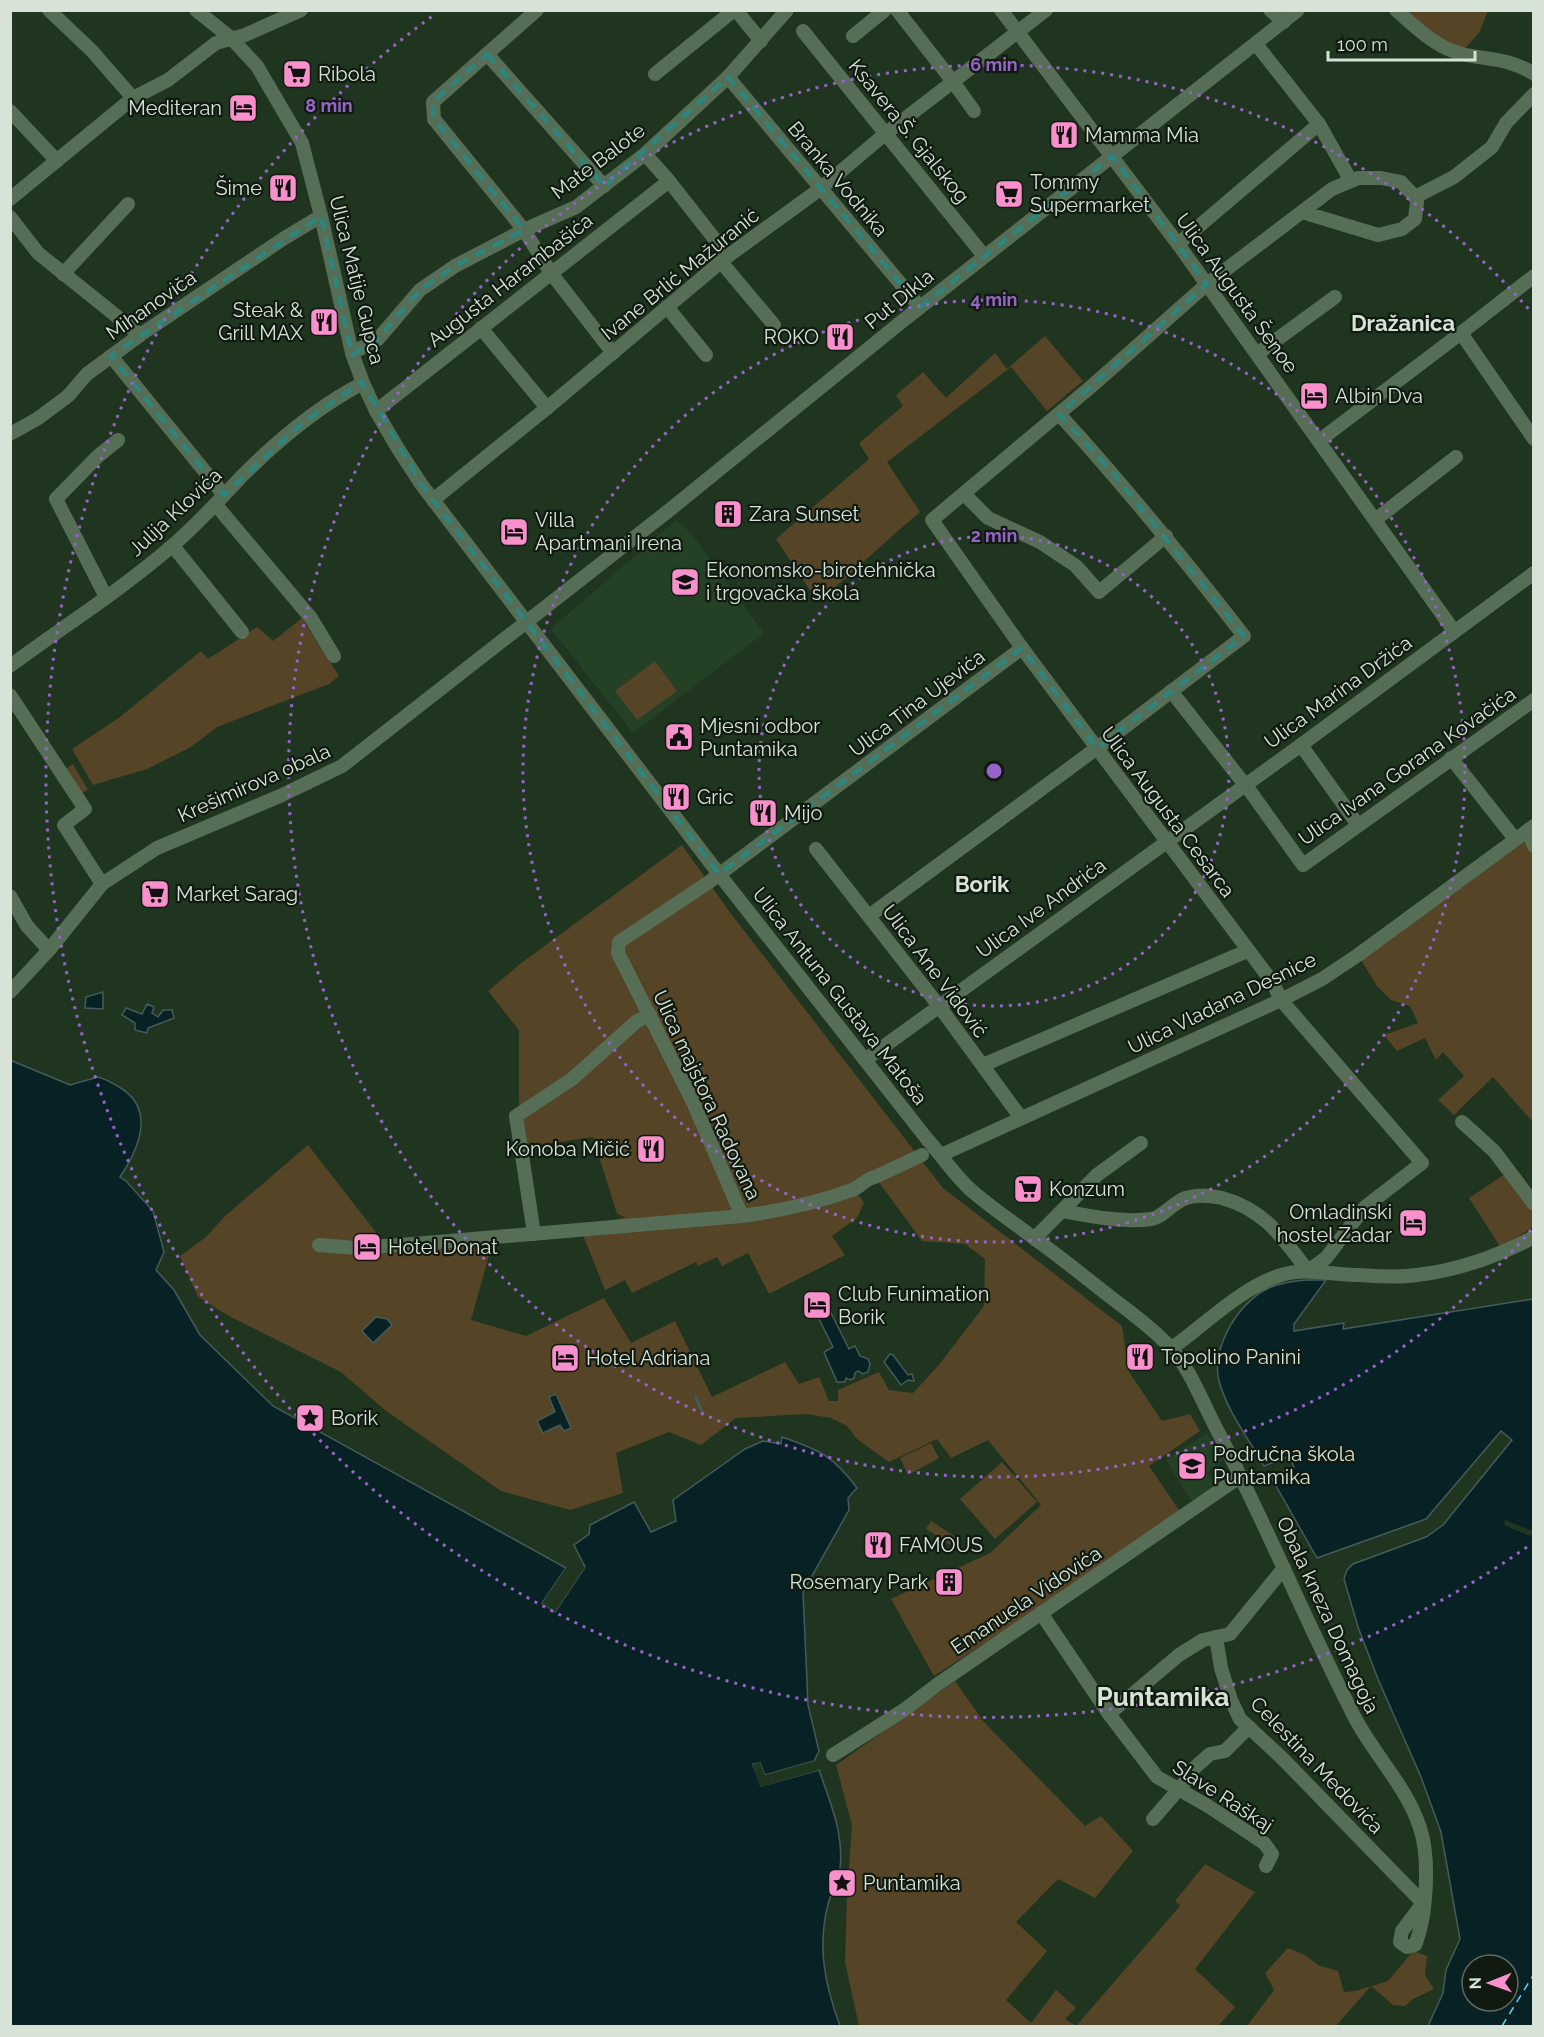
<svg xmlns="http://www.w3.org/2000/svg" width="1544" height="2037" font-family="Raleway,sans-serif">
<rect width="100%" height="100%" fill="#1f3520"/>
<g fill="#244025">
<path d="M676,520L691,533L764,633L633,733L551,629Z"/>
<path d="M1207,1433L1222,1461L1207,1472L1215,1487L1192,1502L1166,1460Z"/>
</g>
<g fill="#554425">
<path d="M1396,11H1488L1479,33L1460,54Z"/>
<path d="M1045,336L1083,381L1047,411L1011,367L887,462L920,512C885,541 853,573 818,602L776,539L869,459L859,443L903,406L896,395L923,372L946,398L995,353L1007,369Z"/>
<path d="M302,618L339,676L329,684L217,727L191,747L147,769L93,785L72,749L120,717L201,651L208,659L257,627L273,641Z"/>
<path d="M655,661L677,691L637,720L615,691Z"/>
<path d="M73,764L88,790L80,794L65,769Z"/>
<path d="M1528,830L1534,846L1533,1122L1493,1077L1454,1115L1438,1100L1464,1076L1443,1052L1436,1060L1425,1038L1397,1051L1384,1035L1418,1023L1410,1006L1391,1000L1377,986L1358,955Z"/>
<path d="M682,845L732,915L943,1188L1122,1326L1129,1372L1162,1421L1190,1414L1200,1431L1149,1466L1183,1516L934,1676L891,1599L990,1553L1041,1505L988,1440L951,1458L937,1439L889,1462L857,1439L847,1426L831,1418L806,1414L736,1418L701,1445L669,1432L616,1453L623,1493L570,1510L501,1491L386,1411L341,1372L229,1316L198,1297L180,1256L206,1237L225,1216L308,1145L382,1240L493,1241L471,1320L526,1336L604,1298L631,1343L675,1321L712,1397L785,1362L799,1384L819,1377L829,1401H838V1390L879,1372L889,1390L913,1393L938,1366L984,1306L985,1259L965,1244L922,1241L875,1177L855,1189L864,1203L857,1218L832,1236L845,1255L769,1294L748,1253L722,1266L717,1257L698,1266L696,1262L632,1293L625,1280L605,1290L581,1230L625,1217L617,1214L593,1137L525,1147L519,1102V1030L488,991L520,964Z"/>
<path d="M1508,1172L1533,1212V1227L1501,1248L1469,1198Z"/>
<path d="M931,1443L939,1458L908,1475L900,1458Z"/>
<path d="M1002,1462L1037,1502L995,1539L960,1499Z"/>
<path d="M931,1521L960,1540L955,1548L926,1529Z"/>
<path d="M955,1681L983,1721L1085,1826L1101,1816L1133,1851L1095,1898L1058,1879L1016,1922L1047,1951L1006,2000L1031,2023L1056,1990L1076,2008L1065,2019L1076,2026L1180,1906L1175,1901L1205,1864L1255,1892L1195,1969L1235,2007L1218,2026H859L845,1962L847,1896L852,1825L836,1765Z"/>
<path d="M1288,1948L1305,1955L1318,1965L1338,1971L1344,1992L1355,1991L1388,1981L1413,1951L1427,1956L1425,1975L1434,1989L1413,1999L1405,2006L1393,2005L1371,1986L1336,2026H1247L1274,1990L1265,1973Z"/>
</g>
<g fill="#072125" stroke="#455b5a" stroke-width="1.5" fill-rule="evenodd">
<path d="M103,992V1009L85,1008L86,997Z"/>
<path d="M147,1004L154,1007L152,1013L158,1017L163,1010H172L174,1018L148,1028L147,1033L135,1030V1023L122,1015L126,1008L142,1014Z"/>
<path d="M10,1060L70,1085L98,1077C106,1079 112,1083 119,1087C157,1109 138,1150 120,1177L126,1181L153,1211L164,1252L156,1270L174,1290L200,1335L273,1406L566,1568L542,1603L555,1612L585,1567L574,1545L589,1534L590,1525L634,1502L651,1532L676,1521L673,1500L745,1449L763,1441L781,1444L782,1437C820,1450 833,1456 857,1488L848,1498L849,1510L803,1592L808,1705L819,1751L814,1761L765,1775L760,1763L753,1764L761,1786L819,1770C830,1802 844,1833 840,1869C839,1881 831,1892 828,1904C817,1948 825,1985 840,2026H11Z"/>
<path d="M1307,1280H1326L1294,1324V1331L1344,1323L1343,1329L1533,1299V2026H1428L1443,1993L1446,1970L1460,1939L1441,1832L1421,1777L1378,1679L1358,1627L1344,1579L1347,1570L1353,1564L1426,1537L1443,1525L1512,1440L1501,1431L1426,1519L1317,1558L1271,1477L1294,1467L1289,1456L1264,1466C1249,1439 1227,1411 1219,1381C1211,1348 1238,1303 1267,1289C1279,1283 1293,1281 1307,1280ZM1472,1965H1508V2001H1472Z"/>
<path d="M829,1309L849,1349L855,1346L860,1356L868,1359L870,1364L868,1372L863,1374L858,1371L855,1373L854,1378L850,1380L846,1378L845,1382H837L824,1352L833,1347L817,1315Z"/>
<path d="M376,1317L387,1319L392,1325L373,1343L362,1331Z"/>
<path d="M890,1354L893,1355L908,1375L912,1374L914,1381L908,1380L901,1385L884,1362Z"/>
<path d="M556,1394L571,1428L564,1431L560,1425L543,1433L537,1421L555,1412L549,1397Z"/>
</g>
<g fill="#1f3520">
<path d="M1505,1520L1530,1530L1533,1529V1535L1530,1536L1504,1525Z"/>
<path d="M582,1567H585L555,1612L542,1603L566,1568H569L546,1602L554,1608Z"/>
<path d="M814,1761L816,1764L765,1778L762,1777L757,1766L762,1783L818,1767L819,1770L760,1787L753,1764L760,1763L765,1775Z"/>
</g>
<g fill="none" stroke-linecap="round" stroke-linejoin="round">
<path stroke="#455b5a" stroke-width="3" d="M696,1397L703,1414"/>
<path stroke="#5dd7ea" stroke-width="1.5" stroke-dasharray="8 6" stroke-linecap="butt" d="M1502,2026L1534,1974"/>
<g stroke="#566e56" stroke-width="14">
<path d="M49,10L92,51L133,98"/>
<path d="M196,10L231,38L257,66L302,143L321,216L352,353L363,383L376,411L397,447L421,484L719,874L927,1139C942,1156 955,1176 972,1191C992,1208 1014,1223 1035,1239C1062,1258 1087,1279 1113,1299C1133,1314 1153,1329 1170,1347C1189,1367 1203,1403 1216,1428C1266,1523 1306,1623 1355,1718C1375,1756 1407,1787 1420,1828C1430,1857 1427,1916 1415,1945L1407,1947L1400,1942L1402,1931L1423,1903L1282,1758L1240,1719L1231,1700L1221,1668L1216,1637"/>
<path d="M736,10L761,41"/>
<path d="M897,10L954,83L974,111"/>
<path d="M1001,10L1178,244L1454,631"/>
<path d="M1270,10L1284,22"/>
<path d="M1396,10C1416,27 1436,48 1462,54C1488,60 1510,58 1534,74"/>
<path d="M803,31L984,256"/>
<path d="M853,36L885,10"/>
<path d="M487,54L537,10"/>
<path d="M655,74L734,10"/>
<path d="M728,77L920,307"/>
<path d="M10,111L57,161"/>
<path d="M1319,124L1351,181"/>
<path d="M645,154L669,181L728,256"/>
<path d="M604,186L487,54L433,102L434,119L524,230L551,273L613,353"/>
<path d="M1415,197L1454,177L1492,147L1506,123L1534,94"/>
<path d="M10,199L133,98L168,80L216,43L245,35L301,10"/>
<path d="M10,217L38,253L140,335"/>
<path d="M1178,244L1319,124L1256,44"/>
<path d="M721,262L774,325"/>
<path d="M63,274L128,204"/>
<path d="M667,307L706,355"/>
<path d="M481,328L547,408"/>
<path d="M1461,333L1534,439"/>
<path d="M352,353L378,339L420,290L455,266L524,230L576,207L645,154L728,77L787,10"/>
<path d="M1257,354L1335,297"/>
<path d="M111,356L224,495"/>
<path d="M376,411L669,181"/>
<path d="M10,434L37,419L68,396L87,374L140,335L283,239L321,216"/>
<path d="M1320,440L1461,333L1534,276"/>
<path d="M964,494L988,518L1040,542L1076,566L1099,592L1166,536"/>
<path d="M433,500L547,408L728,256L820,189L885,134L1046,10"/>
<path d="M216,505L311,618L334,656"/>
<path d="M1375,520L1456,457"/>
<path d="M173,546L242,632"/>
<path d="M106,597L56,499L97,457L118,440"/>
<path d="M10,666C64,626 121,590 172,546C198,524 220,499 243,475C278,440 319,406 363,383"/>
<path d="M1171,691L1250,791L1303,865L1534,700"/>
<path d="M10,695L85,809L64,825L102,884"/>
<path d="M1301,745L1358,825"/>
<path d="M1451,758L1515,839"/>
<path d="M1528,830L1534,846"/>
<path d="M816,849L939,1006L1021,1118"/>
<path d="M10,896L27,926L49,950"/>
<path d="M869,916L1097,748L1244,636C1185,560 1124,485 1059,414"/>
<path d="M10,992L49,950L102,884L157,848L280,796L342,766L667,512L900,323L1298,10"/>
<path d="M865,1060L1301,745L1534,573"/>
<path d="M983,1065L1247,951"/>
<path d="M1462,1122L1494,1151L1534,1204"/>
<path d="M941,1155L1281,1000L1322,979L1358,955L1534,826"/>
<path d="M1063,1211C1090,1216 1124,1223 1151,1219C1163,1218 1175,1199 1190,1197C1201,1194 1212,1196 1222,1198C1265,1210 1282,1237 1308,1271L1326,1258L1365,1207L1422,1163L1281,1000L1273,983L1022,648L932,520L1093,385L1207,284L1332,189L1358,178H1381L1401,182L1415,197L1417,202L1415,219L1402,229L1378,235L1302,212"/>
<path d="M742,1216L693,1102L618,953L619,942L709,882L1022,648"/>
<path d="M534,1234L516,1116L572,1079L637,1021L650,1015"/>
<path d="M1035,1238L1097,1175L1141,1143"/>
<path d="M319,1245L356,1248L426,1243L742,1216C779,1211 816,1203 852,1190C861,1187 865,1179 875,1177L922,1155"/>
<path d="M1172,1348C1207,1323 1239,1289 1281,1275C1306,1267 1332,1275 1358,1275C1377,1276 1398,1278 1417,1275C1460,1270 1496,1257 1534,1237"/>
<path d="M1041,1613L1109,1714L1157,1777L1208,1806L1264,1843L1272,1854L1266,1866"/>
<path d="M1109,1714L1179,1655L1203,1640L1230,1634L1284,1568"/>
<path d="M833,1755L904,1710L938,1684L1241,1476"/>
<path d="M1153,1819L1191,1775V1771L1210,1754L1225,1751L1249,1727"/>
</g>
</g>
<path fill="none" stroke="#2d867e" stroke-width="4.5" stroke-dasharray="12 8" stroke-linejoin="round" d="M487,54L604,186L728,77L920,307L1112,156L1207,284L1059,414L1112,472L1244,636L1097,748L1022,648L719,874L421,484L362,382L302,423L224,495L111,356L321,216L352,355L378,339L420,290L455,266L524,230L434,119L433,102Z"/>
<g fill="none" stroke="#9663c6" stroke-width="3" stroke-dasharray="3 6">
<circle cx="994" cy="771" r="235"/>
<circle cx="994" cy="771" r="471"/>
<path d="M1531 1230A706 706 0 1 1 1531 312"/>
<path d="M1527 1547A941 941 0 0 1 434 15"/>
</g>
<defs>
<g id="supermarket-square" transform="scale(1.5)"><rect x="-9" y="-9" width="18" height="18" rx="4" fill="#f890cc" stroke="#101a11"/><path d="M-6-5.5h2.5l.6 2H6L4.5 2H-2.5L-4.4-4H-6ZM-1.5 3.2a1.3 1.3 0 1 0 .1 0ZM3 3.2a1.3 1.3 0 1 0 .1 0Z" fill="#111"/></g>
<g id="hotel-square" transform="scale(1.5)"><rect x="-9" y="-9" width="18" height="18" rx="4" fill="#f890cc" stroke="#101a11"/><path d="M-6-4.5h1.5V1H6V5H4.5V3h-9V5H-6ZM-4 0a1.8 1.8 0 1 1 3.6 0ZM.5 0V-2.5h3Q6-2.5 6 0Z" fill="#111"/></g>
<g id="restaurant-square" transform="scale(1.5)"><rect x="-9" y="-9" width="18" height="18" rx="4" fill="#f890cc" stroke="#101a11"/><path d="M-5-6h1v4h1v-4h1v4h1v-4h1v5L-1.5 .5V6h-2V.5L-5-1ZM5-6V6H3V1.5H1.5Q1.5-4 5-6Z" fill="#111"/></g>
<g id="building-square" transform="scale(1.5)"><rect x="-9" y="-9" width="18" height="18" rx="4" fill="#f890cc" stroke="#101a11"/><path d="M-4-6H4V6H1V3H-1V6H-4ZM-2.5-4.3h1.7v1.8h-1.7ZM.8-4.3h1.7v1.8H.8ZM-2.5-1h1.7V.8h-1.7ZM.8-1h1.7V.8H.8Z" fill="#111"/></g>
<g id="school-square" transform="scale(1.5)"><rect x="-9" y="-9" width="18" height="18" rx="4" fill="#f890cc" stroke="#101a11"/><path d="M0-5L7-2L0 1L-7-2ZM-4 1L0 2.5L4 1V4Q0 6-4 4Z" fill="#111"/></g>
<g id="civic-square" transform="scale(1.5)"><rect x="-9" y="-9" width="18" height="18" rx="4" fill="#f890cc" stroke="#101a11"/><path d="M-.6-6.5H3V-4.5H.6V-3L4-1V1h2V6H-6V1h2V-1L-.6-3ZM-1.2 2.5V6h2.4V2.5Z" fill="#111"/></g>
<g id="sight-square" transform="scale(1.5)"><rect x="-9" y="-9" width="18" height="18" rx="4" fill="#f890cc" stroke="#101a11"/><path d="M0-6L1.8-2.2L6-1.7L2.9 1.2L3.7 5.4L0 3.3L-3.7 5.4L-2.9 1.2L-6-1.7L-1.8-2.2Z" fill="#111"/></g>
</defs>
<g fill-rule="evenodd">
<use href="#supermarket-square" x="297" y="74"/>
<use href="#hotel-square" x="243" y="108"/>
<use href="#restaurant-square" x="1064" y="135"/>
<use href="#restaurant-square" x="283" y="188"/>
<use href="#supermarket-square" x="1009" y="194"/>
<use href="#restaurant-square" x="324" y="322"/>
<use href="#restaurant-square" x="840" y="337"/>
<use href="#hotel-square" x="1314" y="396"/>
<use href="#building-square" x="728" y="514"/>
<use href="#hotel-square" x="514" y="532"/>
<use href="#school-square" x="685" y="582"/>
<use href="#civic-square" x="679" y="737"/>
<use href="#restaurant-square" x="676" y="797"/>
<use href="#restaurant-square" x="763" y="813"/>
<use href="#supermarket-square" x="155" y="894"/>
<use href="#restaurant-square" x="651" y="1149"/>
<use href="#supermarket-square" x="1028" y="1189"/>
<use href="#hotel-square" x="1413" y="1223"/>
<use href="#hotel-square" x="367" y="1247"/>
<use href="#hotel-square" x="817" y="1305"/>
<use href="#restaurant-square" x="1140" y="1357"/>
<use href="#hotel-square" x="565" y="1358"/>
<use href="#sight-square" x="310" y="1418"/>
<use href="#school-square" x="1192" y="1466"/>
<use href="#restaurant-square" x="878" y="1545"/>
<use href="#building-square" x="949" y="1582"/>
<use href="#sight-square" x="842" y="1883"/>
</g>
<g text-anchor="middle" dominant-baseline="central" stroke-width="4.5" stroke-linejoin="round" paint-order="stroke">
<g font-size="20" fill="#d6e3d6" stroke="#101a11" text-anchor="start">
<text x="318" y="74">Ribola</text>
<text x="222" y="108" text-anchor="end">Mediteran</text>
<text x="1085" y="135">Mamma Mia</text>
<text x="1030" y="182">Tommy<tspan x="1030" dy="23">Supermarket</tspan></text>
<text x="262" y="188" text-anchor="end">Šime</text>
<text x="303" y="310" text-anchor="end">Steak &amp;<tspan x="303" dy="23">Grill MAX</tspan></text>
<text x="819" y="337" text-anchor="end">ROKO</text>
<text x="1335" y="396">Albin Dva</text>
<text x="749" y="514">Zara Sunset</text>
<text x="535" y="520">Villa<tspan x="535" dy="23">Apartmani Irena</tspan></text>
<text x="706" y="570">Ekonomsko-birotehnička<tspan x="706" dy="23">i trgovačka škola</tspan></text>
<text x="700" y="726">Mjesni odbor<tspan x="700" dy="23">Puntamika</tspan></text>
<text x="697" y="797">Gric</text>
<text x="784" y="813">Mijo</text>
<text x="176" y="894">Market Sarag</text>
<text x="630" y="1149" text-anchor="end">Konoba Mičić</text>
<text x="1049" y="1189">Konzum</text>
<text x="1392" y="1212" text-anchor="end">Omladinski<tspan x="1392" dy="23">hostel Zadar</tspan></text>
<text x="388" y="1247">Hotel Donat</text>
<text x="838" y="1294">Club Funimation<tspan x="838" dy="23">Borik</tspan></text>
<text x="1161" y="1357">Topolino Panini</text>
<text x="586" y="1358">Hotel Adriana</text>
<text x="331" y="1418">Borik</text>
<text x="1213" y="1454">Područna škola<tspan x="1213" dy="23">Puntamika</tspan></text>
<text x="899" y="1545">FAMOUS</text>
<text x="928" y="1582" text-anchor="end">Rosemary Park</text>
<text x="863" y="1883">Puntamika</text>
</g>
<g font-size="20" fill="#d6e3d6" stroke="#101a11">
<text transform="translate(909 131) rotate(51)">Ksavera Š. Gjalskog</text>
<text transform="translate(598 161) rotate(-37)">Mate Balote</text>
<text transform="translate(838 179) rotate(50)">Branka Vodnika</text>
<text transform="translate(680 274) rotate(-39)">Ivane Brlić Mažuranić</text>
<text transform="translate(357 280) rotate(76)">Ulica Matije Gupca</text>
<text transform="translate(510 280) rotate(-38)">Augusta Harambašića</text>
<text transform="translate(1237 293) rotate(54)">Ulica Augusta Šenoe</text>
<text transform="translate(899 299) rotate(-39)">Put Dikla</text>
<text transform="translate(151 305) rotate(-35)">Mihanoviča</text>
<text transform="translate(175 512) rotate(-43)">Julija Klovića</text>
<text transform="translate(1338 692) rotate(-36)">Ulica Marina Držića</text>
<text transform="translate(917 703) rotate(-37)">Ulica Tina Ujevića</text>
<text transform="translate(1407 766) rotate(-35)">Ulica Ivana Gorana Kovačića</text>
<text transform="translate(254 783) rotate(-24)">Krešimirova obala</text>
<text transform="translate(1168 812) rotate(53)">Ulica Augusta Cesarca</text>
<text transform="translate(1041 908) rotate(-36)">Ulica Ive Andrića</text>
<text transform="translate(935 971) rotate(53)">Ulica Ane Vidović</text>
<text transform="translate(840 996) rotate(52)">Ulica Antuna Gustava Matoša</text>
<text transform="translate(1222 1003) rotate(-26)">Ulica Vladana Desnice</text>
<text transform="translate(707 1095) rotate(65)">Ulica majstora Radovana</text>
<text transform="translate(1026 1600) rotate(-34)">Emanuela Vidovića</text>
<text transform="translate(1328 1615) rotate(65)">Obala kneza Domagoja</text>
<text transform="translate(1317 1765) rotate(46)">Celestina Medovića</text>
<text transform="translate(1223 1796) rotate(33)">Slave Raškaj</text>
</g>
<g font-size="22" font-weight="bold" fill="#d6e3d6" stroke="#101a11">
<text x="1403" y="323">Dražanica</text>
<text x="982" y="884">Borik</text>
</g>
<g font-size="26" font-weight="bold" fill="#d6e3d6" stroke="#101a11">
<text x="1163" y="1697">Puntamika</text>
</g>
</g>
<circle cx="994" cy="771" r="9" fill="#9663c6" stroke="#101a11" stroke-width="3"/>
<g font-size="18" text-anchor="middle" font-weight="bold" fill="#9663c6" stroke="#101a11" stroke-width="4.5" stroke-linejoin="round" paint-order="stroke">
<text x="994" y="71">6 min</text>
<text x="329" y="112">8 min</text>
<text x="994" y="306">4 min</text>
<text x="994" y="542">2 min</text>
</g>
<rect width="1544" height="2037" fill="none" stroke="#d6e3d6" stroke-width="24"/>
<g transform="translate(1490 1983) rotate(269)"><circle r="28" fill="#101a11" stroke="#5f6a60" stroke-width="1.5"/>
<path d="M0-4.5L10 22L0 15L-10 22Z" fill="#f890cc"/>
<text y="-9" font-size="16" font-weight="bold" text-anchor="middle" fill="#d6e3d6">N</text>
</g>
<path d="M1328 51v9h147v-9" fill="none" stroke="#d6e3d6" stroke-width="3"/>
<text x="1337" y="51" font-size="18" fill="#d6e3d6" stroke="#101a11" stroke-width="4.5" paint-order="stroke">100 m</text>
</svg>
